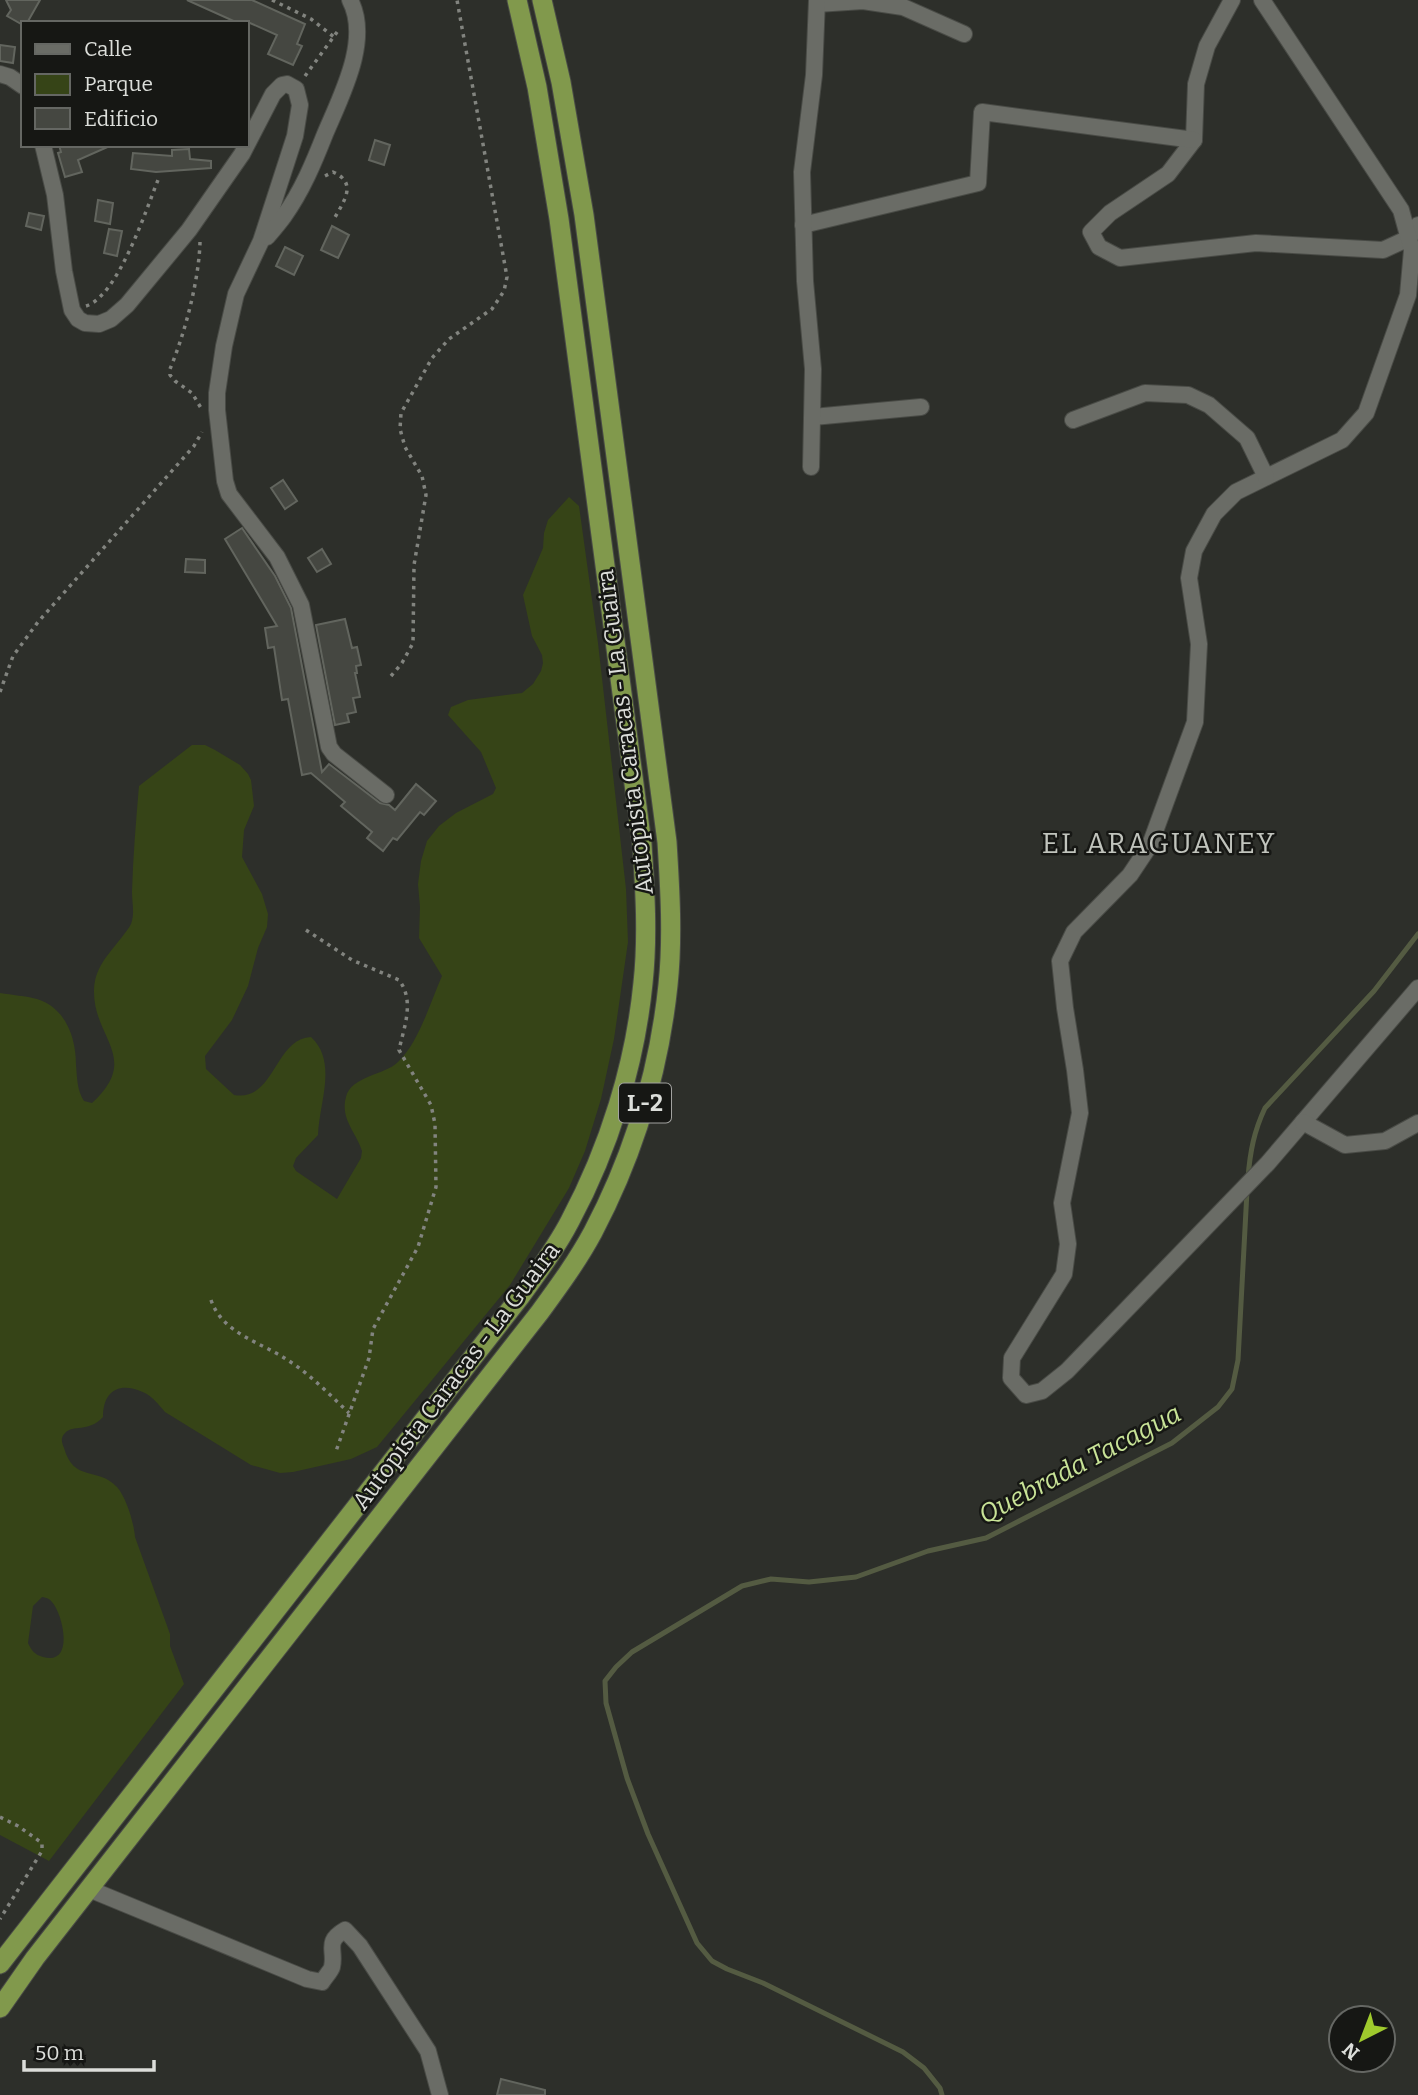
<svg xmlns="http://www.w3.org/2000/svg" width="1418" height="2095" font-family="Bitter,serif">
<rect width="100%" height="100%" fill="#2d2f2a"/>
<path fill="#364417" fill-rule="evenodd" d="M569,497L579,506L598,643L626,889L628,942L614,1039L601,1099L585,1151L569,1188L510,1285L377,1447L351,1459L293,1472L280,1473L251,1465L165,1412C159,1405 153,1397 145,1393C120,1381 103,1390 103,1417C88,1433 73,1424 65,1433C60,1438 62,1443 64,1448C74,1483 97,1466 117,1487C126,1497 134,1523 135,1537L170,1634V1646L184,1684L49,1861L0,1835V993C12,995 26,996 37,999C66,1008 76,1038 76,1065C77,1077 77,1091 84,1101L92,1103C141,1058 94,1039 94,992C94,968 108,955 122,937C125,933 129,928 131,924C135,913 132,903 132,892C133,856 136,821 139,786L192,745H205L215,750L240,765L248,774L251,780L254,806L244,830L242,857L262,894L268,914L267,927L258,948L248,986L232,1020L205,1056L206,1069L234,1095C275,1102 274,1039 311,1037C338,1062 319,1103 318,1135L296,1158L293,1166L296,1171L337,1199L361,1158L362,1151C356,1132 340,1119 346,1097C351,1076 385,1075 398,1062C419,1042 430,1003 442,976L419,938L420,907L418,884L421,861L427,841L439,826L456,813L493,794L496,788L481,752L448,715L451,707L468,700L522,693L533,684L541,671L543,663L542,655L532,636L523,595L543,548L544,533L548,520ZM42,1597C47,1598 49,1598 52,1602C63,1614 75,1666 43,1657C35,1655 31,1650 28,1643L33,1606Z"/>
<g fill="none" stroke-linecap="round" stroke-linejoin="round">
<g stroke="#545b42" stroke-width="5">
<path d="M1248,1178C1250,1152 1254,1131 1265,1108L1374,991L1418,934"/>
<path d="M942,2095L940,2088L924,2068L903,2052L763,1983L727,1969L712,1961L697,1943L648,1834L627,1778L606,1703L605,1681L616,1667L632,1652L742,1586L771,1579L809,1582L856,1577L928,1551L986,1538L1172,1443L1218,1407L1232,1389L1238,1360L1247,1191"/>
</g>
</g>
<g fill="#454741" stroke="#62655e" stroke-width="2">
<path d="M6,0H40L27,23H23V25L7,16L11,10Z"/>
<path d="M187,0H252L305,24L297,44L302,46L293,65L268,54L277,35L250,23H238Z"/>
<path d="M0,45L15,47L13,63L0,61Z"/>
<path d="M375,140L390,145L384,165L369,160Z"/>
<path d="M59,145H112L78,160L82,172L65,177L58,153L61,152Z"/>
<path d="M189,149L190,159L211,161V168L156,172L131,169L133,153L172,156V150Z"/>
<path d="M98,200L113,203L110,224L95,221Z"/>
<path d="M29,213L44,216L41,230L26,226Z"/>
<path d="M332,226L349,235L338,258L321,250Z"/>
<path d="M109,229L122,231L117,256L104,253Z"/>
<path d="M285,247L303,256L294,275L276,266Z"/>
<path d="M283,480L297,501L285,509L271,488Z"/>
<path d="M242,528L275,576L291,608L322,772L329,764L380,803L389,805L395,810L416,784L436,801L424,815L420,812L397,840L393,838L383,851L367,838L372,832L341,806L345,802L311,773L302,775L288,699L282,700L274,647L268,648L265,628L277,626L225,539Z"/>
<path d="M322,549L331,564L317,572L308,558Z"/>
<path d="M186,559L205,560V573L185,572Z"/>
<path d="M345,619L352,648L357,647L361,665L356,666L357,673H355L360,697L353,698L356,712L347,714L349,722L335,725L316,625Z"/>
<path d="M501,2079L545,2090V2095H497Z"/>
</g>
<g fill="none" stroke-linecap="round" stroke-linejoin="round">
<g stroke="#494b46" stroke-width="18">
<g id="minor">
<path d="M1232,0L1207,46L1196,84L1194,140L1168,174L1110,213L1091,232L1099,247L1120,258L1256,243L1383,250L1409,238L1418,225"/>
<path d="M1262,0L1401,210L1412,250L1408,295L1366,413L1342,440L1236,492L1214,514L1194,551L1189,578L1199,644L1195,722L1150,845L1130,875L1074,932L1060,961L1065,1008L1075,1070L1080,1113L1062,1203L1068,1244L1064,1274L1012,1358L1011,1378L1026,1395L1042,1391L1067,1371L1268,1163L1418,988"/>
<path d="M817,4L863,1L903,7L964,34"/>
<path d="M0,74L10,77L23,86"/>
<path d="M43,145L55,195L64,271L72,310L78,319L85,323L99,324L111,319L127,305L189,230L242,154L273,94L282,85L287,84L296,89L300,105L295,136L261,241L236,294L224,346L217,393V410L225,481L229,494L277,557L301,605L329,747L334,754L386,795"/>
<path d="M803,225L978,183L982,112L1194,140"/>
<path d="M267,237C273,230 279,223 284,216C302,191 314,162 325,134C341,96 371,40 350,0"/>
<path d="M813,417L921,407"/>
<path d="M1073,420L1145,393L1188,395L1209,405L1247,438L1266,477"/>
<path d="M811,467L813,369L805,281L802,172L814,75L817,0"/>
<path d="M1303,1122L1345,1145L1385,1141L1418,1123"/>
<path d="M89,1889L307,1979L322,1982C325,1977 331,1971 332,1967C336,1950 324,1942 345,1930L360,1946L428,2051L440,2095"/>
</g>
</g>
<g stroke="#494b46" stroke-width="21">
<g id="trunk">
<path d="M0,1964L520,1297C538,1272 556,1248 570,1221C609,1148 635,1065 643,983C648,937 645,890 642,844L559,219L537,87L517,0"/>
<path d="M0,2008L35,1958L92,1885L540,1312C559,1286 578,1260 593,1232C633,1156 659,1071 668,985C673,938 670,889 667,842L584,215L561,82L542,0"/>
</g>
</g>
<g stroke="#82847f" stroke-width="3.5" stroke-dasharray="3.5 5" stroke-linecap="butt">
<path d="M272,0L311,19L334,37"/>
<path d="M305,76L340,28"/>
<path d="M325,176L333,172C358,183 344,201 334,219"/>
<path d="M200,242C199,280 185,333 170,369V375L175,381L192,393L201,408"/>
<path d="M86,306C118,296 146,210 158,180"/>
<path d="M391,676L402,663L413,643L414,565L426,495L422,476L405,447L400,429L401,413L432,358L449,339L492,309L504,291L507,277L457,0"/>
<path d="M0,692L13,656L38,622L194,446L202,432"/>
<path d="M306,930L352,960L399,980C415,1001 404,1027 399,1050L431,1105L435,1124L436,1187L418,1247L373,1329L369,1358L335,1454"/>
<path d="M211,1300C222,1333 260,1342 286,1359C310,1374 329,1394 349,1413"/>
<path d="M0,1817L18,1826L42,1843V1851L0,1919"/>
</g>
<use href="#minor" stroke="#6a6c66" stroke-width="16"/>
<use href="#trunk" stroke="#81994c" stroke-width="19"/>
</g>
<g text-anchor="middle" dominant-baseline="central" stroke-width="5" stroke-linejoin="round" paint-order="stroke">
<rect fill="#161714" stroke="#a1a29f" stroke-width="2" x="619" y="1083.5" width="52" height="39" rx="5"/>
<g font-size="23" font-weight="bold" fill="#dcdeda">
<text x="645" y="1103">L-2</text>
</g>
<g font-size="24" fill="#dcdeda" stroke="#161714">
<text transform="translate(625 732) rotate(-97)">Autopista Caracas - La Guaira</text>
<text transform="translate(456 1376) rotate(-53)">Autopista Caracas - La Guaira</text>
</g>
<g font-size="26" font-style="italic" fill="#c8e397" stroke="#161714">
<text transform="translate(1080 1464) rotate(-28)">Quebrada Tacagua</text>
</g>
<g font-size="28" letter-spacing="2" fill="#c1c4bd" stroke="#161714">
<text x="1159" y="843">EL ARAGUANEY</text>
</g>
</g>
<rect x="21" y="21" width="228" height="126" fill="#161714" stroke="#656763" stroke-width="2"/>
<rect x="35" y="44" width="35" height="10" fill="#6a6c66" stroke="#656763" stroke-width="2"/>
<text x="84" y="56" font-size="21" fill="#dcdeda">Calle</text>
<rect x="35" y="74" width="35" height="21" fill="#364417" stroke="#656763" stroke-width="2"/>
<text x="84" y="91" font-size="21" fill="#dcdeda">Parque</text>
<rect x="35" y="108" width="35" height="21" fill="#454741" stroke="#656763" stroke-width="2"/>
<text x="84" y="126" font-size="21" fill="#dcdeda">Edificio</text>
<g transform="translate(1362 2039) rotate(222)"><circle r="33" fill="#161714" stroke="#656763" stroke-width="2"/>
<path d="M0-5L12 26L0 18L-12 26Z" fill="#9fca2d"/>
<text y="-10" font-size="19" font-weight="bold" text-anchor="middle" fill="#dcdeda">N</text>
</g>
<path d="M24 2060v10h130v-10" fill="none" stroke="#dcdeda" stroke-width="3.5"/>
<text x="35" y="2060" font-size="21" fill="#dcdeda" stroke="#161714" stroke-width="5" paint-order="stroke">50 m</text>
</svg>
